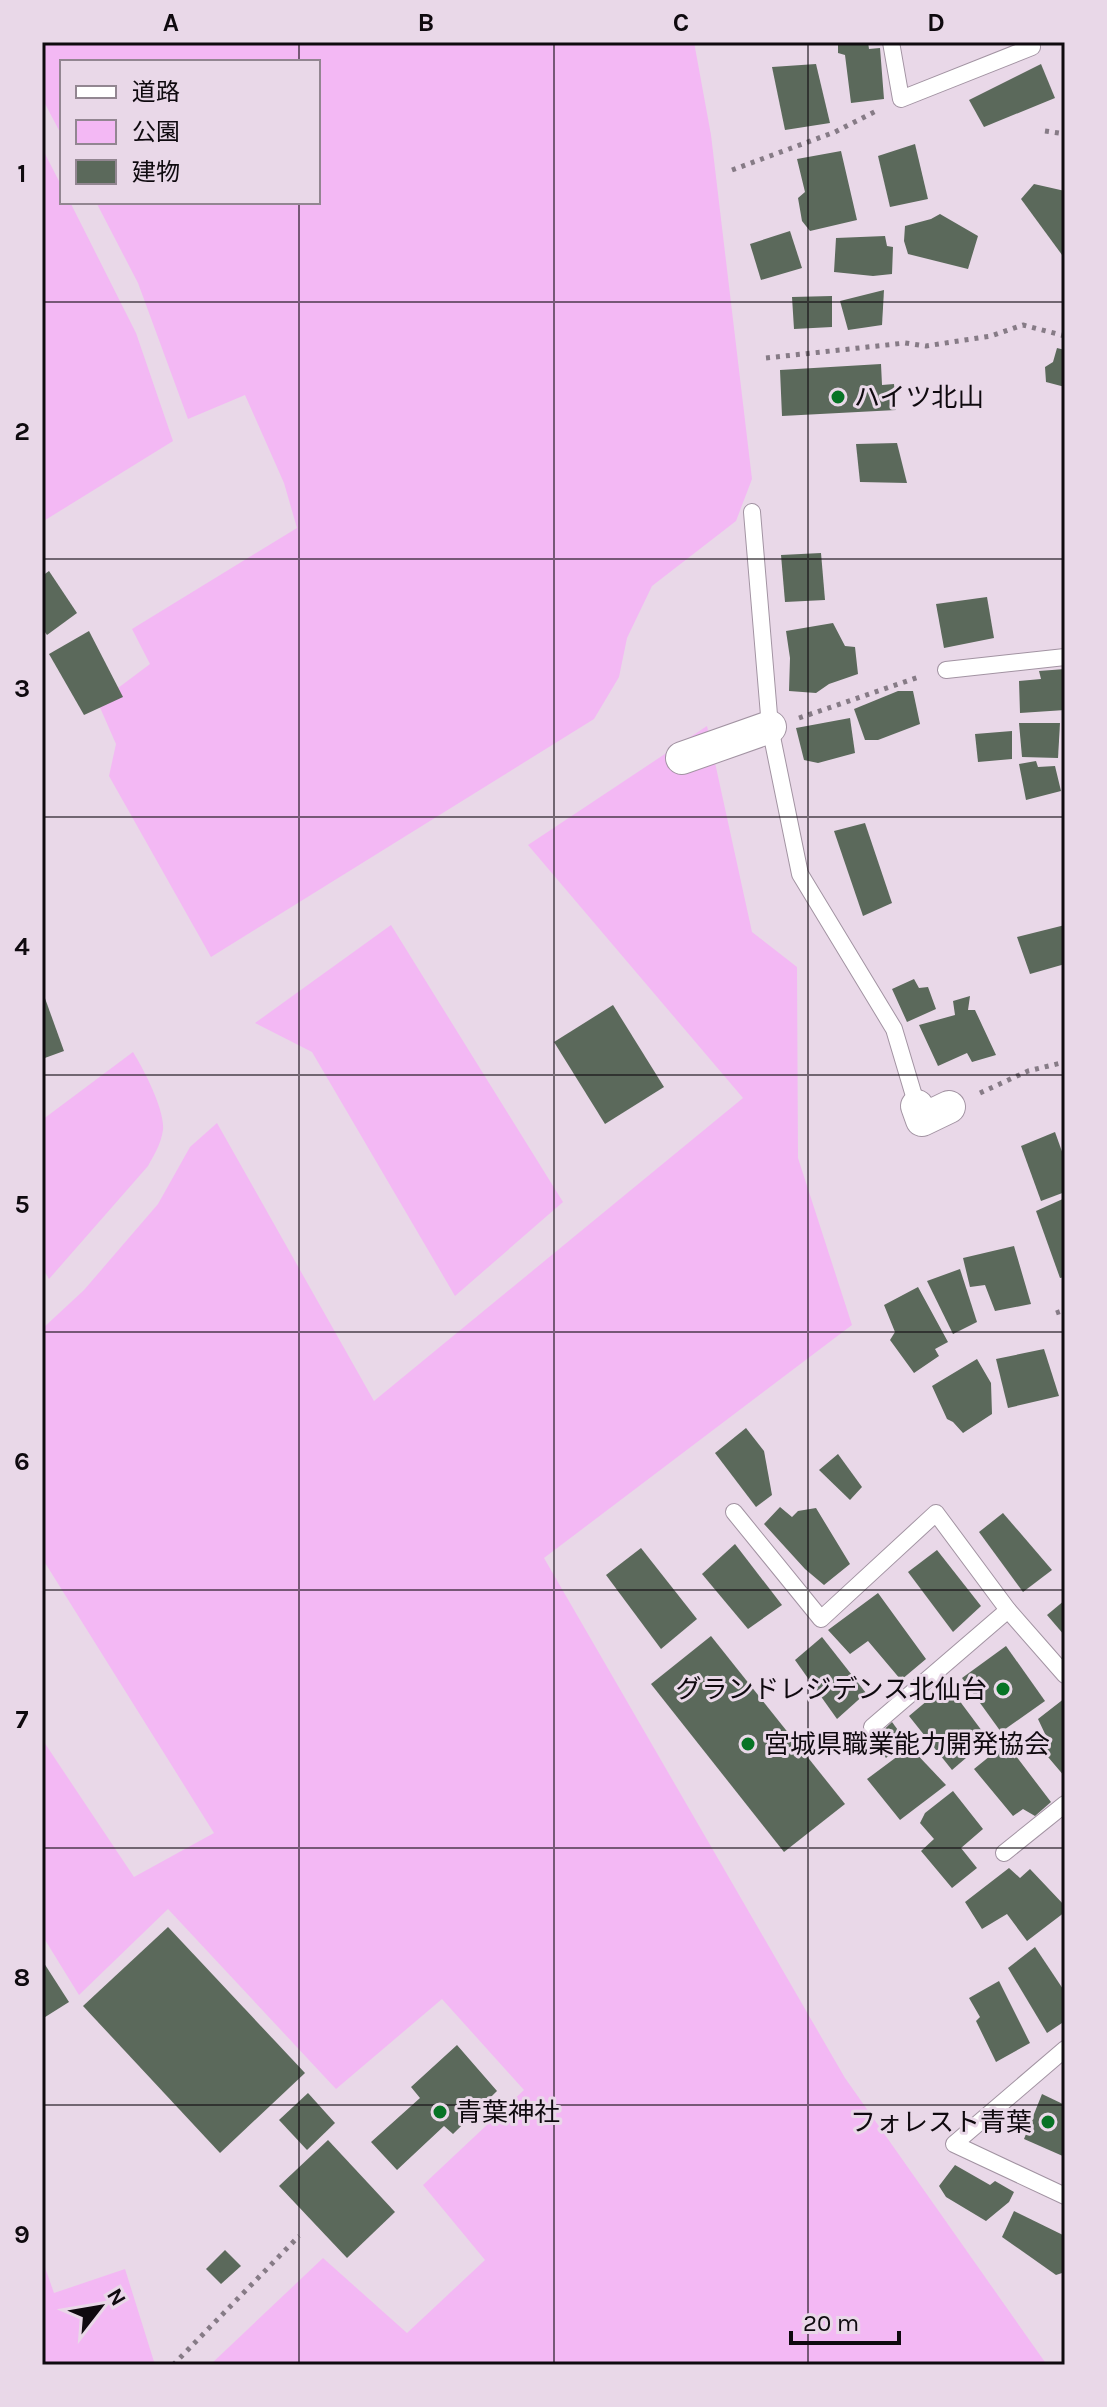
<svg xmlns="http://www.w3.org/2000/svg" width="1107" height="2407" font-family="Karla,'Noto Sans JP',sans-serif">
<rect width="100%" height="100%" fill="#e9d8e8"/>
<g fill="#f3b8f4">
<path d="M42,42H694L711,135L752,479L736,521L652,586L627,638L619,677L594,719L211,957L109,776L116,744L98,703L150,664L132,629L297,528L284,483L245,395L188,419L138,283L96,202H318V62H62V136L42,98Z"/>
<path d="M42,148L62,187V202H70L136,333L173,441L42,522Z"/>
<path d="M707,726L752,932L797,967L798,1158L852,1325L544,1558L845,2078L1047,2365H210L323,2258L407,2333L485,2260L423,2185L524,2090L442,1999L336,2089L168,1909L79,1995L42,1935V1739L134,1877L214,1833L42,1558V1329L84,1290L158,1204L190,1147L217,1123L374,1401L743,1098L528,845Z"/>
<path d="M391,925L563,1202L455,1296L312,1052L255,1023Z"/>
<path d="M133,1052C144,1070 165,1110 163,1130C161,1144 154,1155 148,1166L49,1279L42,1267V1120Z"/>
<path d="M42,2259L54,2293L125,2269L155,2365H42Z"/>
</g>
<g fill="#5b695b">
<path d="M838,42H868L869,49L880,48L884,99L851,103L845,55L838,53Z"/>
<path d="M816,64L830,123L785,130L772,67Z"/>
<path d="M1041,64L1055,98L984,127L969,100Z"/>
<path d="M915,144L928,199L890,207L878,156Z"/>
<path d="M841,151L857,220L810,231L802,221L798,198L805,192L797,159Z"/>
<path d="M1034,184L1065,191V259L1021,199Z"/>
<path d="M940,214L978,236L968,269L908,254L904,241L905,226L931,219Z"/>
<path d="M790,231L802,268L761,280L750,244Z"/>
<path d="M885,236L887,246L893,247L892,274L873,276L834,272L836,238Z"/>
<path d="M884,290L882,325L848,330L840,301Z"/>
<path d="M832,296V327L794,329L792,297Z"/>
<path d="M1057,348L1065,350V387L1046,382L1045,367L1053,362Z"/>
<path d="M881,364L882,385L894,384L896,410L782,416L780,370Z"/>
<path d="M897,443L907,483L860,482L856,444Z"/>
<path d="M821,553L825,600L785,602L781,555Z"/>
<path d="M49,571L77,613L47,635L42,628V576Z"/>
<path d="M987,597L994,638L944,648L936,604Z"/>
<path d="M833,623L845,646L855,647L858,674L829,684L816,693L789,691L790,658L786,631Z"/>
<path d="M89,631L123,697L84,715L49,654Z"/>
<path d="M1065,669V710L1020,713L1019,681L1041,679L1039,671Z"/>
<path d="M898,691H913L920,724L878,740H865L854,709Z"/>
<path d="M850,718L855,753L818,763L804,760L796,728Z"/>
<path d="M1019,723H1060L1058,758L1022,757Z"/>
<path d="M1012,731V759L978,762L975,734Z"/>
<path d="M1036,761L1038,767L1055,766L1061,791L1026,800L1019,764Z"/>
<path d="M865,823L892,903L863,916L834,831Z"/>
<path d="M1065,925V964L1030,974L1017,937Z"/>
<path d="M914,979L919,988L928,987L936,1009L907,1022L892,989Z"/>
<path d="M42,990L64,1051L42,1059Z"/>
<path d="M970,996L968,1010H975L996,1055L972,1062L967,1053L938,1066L919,1025L955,1015L953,1001Z"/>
<path d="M613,1005L664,1087L605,1124L554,1042Z"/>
<path d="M1055,1132L1065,1160V1192L1041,1201L1021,1146Z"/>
<path d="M1065,1198V1277L1060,1278L1036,1211Z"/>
<path d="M1014,1246L1031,1304L995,1311L985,1285L970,1287L963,1258Z"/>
<path d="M960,1269L977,1322L953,1334L927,1281Z"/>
<path d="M918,1287L948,1342L935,1349L939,1356L914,1373L890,1340L895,1332L884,1305Z"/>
<path d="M1044,1349L1059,1396L1008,1408L996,1359Z"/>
<path d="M977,1359L991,1383L992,1414L963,1433L953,1422L947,1419L932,1386Z"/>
<path d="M746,1428L764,1451L772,1495L756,1507L715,1453Z"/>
<path d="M838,1454L862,1487L850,1500L819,1470Z"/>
<path d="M780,1507L792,1517L798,1511L816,1508L850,1564L824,1585L805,1569L764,1524Z"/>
<path d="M1003,1513L1052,1570L1023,1592L979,1532Z"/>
<path d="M735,1544L782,1605L748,1629L702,1574Z"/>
<path d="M641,1548L697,1619L661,1649L606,1575Z"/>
<path d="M937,1550L981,1606L953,1632L908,1572Z"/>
<path d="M878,1593L926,1659L901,1680L868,1641L850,1654L828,1630Z"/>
<path d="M1065,1600V1636L1047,1615Z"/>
<path d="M711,1636L845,1804L784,1852L651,1684Z"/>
<path d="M822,1637L866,1693L837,1719L795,1660Z"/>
<path d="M1006,1646L1045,1701L1001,1732L962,1678Z"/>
<path d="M947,1684L988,1739L952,1770L909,1716Z"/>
<path d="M1065,1698V1777L1037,1744L1046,1736L1038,1719Z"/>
<path d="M892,1722L906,1741L886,1758L872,1741Z"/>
<path d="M1006,1743L1051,1802L1035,1816L1023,1809L1013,1816L974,1769Z"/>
<path d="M910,1747L946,1785L900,1820L867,1779Z"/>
<path d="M953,1791L983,1829L961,1848L977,1868L952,1888L921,1851L934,1839L920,1823L925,1813Z"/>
<path d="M1009,1868L1020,1878L1030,1869L1065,1906V1912L1027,1941L1007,1914L982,1929L965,1902Z"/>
<path d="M168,1927L305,2073L220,2153L83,2006Z"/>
<path d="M1035,1947L1065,1992V2021L1047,2033L1008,1968Z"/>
<path d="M42,1960L69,2002L42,2019Z"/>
<path d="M999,1981L1030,2043L996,2062L976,2021L980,2017L969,1998Z"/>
<path d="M457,2045L497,2091L453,2134L444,2126L397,2170L371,2142L420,2098L411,2087Z"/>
<path d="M308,2093L335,2123L307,2150L279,2120Z"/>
<path d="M1042,2094L1065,2105V2157L1024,2139Z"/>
<path d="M328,2140L395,2212L347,2258L279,2186Z"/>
<path d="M955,2165L990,2185L995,2181L1014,2192L1009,2202L986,2221L946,2197L939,2186Z"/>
<path d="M1014,2211L1065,2236V2272L1056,2275L1002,2237Z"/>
<path d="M225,2250L241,2266L221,2284L206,2269Z"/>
</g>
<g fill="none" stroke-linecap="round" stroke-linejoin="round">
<g stroke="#a293a2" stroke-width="18">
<g id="lane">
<path d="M891,42L901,99L1032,47"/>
<path d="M752,512L770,727L800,874L894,1029L917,1106"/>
<path d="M946,670L1065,657"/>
<path d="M734,1512L821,1619L936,1513L1008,1610L1065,1675"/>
<path d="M872,1727L1008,1610"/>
<path d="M1004,1853L1065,1804"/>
<path d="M1065,2049L954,2144L1065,2196"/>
</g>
</g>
<g stroke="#a293a2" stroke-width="34">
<g id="street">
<path d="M682,758L770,727"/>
<path d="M917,1106L922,1120L949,1107"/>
</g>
</g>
<g stroke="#867b86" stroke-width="5" stroke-dasharray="4 6" stroke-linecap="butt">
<path d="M1045,131L1065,134"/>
<path d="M732,170L835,132L878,110"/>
<path d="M766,358L905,343L926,346L991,336L1023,325L1065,336"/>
<path d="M799,718L922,676"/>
<path d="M980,1093L1028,1071L1065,1062"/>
<path d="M1056,1313L1065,1310"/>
<path d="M173,2365L299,2236"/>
</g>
<use href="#lane" stroke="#fff" stroke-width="16"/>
<use href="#street" stroke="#fff" stroke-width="32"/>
</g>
<path fill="none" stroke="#0f0a0f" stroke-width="2" stroke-opacity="0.55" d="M299,42V62M554,42V2365M808,42V2365M299,202V2365M42,302H1065M42,559H1065M42,817H1065M42,1075H1065M42,1332H1065M42,1590H1065M42,1848H1065M42,2105H1065"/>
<g fill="#077325" stroke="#e9d8e8" stroke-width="3">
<circle cx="838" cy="397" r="8"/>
<circle cx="1003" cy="1689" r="8"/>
<circle cx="748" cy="1744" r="8"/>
<circle cx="440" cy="2112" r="8"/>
<circle cx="1048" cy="2122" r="8"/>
</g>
<g text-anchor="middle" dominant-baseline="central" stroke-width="6" stroke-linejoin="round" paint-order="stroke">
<g font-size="26" fill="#0f0a0f" stroke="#e9d8e8" text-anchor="start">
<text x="854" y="397">ハイツ北山</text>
<text x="987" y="1689" text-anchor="end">グランドレジデンス北仙台</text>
<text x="764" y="1744">宮城県職業能力開発協会</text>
<text x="456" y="2112">青葉神社</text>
<text x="1032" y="2122" text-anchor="end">フォレスト青葉</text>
</g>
</g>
<rect width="1107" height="2407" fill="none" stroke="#e9d8e8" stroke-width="88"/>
<rect x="60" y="60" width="260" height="144" fill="#e9d8e8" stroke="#928691" stroke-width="2"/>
<rect x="76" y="86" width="40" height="12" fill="#ffffff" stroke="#928691" stroke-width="2"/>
<text x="132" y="100" font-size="24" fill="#0f0a0f">道路</text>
<rect x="76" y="120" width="40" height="24" fill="#f3b8f4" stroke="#928691" stroke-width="2"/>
<text x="132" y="140" font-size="24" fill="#0f0a0f">公園</text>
<rect x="76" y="160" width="40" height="24" fill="#5b695b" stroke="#928691" stroke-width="2"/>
<text x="132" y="180" font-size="24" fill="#0f0a0f">建物</text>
<g transform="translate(100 2307) rotate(59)" stroke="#e9d8e8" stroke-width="6" paint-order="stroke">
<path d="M0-6L14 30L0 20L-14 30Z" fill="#0f0a0f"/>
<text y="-12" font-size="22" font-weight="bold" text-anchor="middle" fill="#0f0a0f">N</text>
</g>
<path d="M791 2331v12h108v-12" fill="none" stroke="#0f0a0f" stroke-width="4"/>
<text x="803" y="2331" font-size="24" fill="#0f0a0f" stroke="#e9d8e8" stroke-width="6" paint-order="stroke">20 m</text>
<rect x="44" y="44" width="1019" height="2319" fill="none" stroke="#0f0a0f" stroke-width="3"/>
<g font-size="26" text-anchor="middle" font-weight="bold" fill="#0f0a0f">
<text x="171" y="31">A</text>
<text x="426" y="31">B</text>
<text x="681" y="31">C</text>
<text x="936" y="31">D</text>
<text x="22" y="182">1</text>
<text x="22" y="440">2</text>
<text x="22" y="697">3</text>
<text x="22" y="955">4</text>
<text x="22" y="1213">5</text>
<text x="22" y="1470">6</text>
<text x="22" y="1728">7</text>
<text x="22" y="1986">8</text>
<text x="22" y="2243">9</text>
</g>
</svg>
